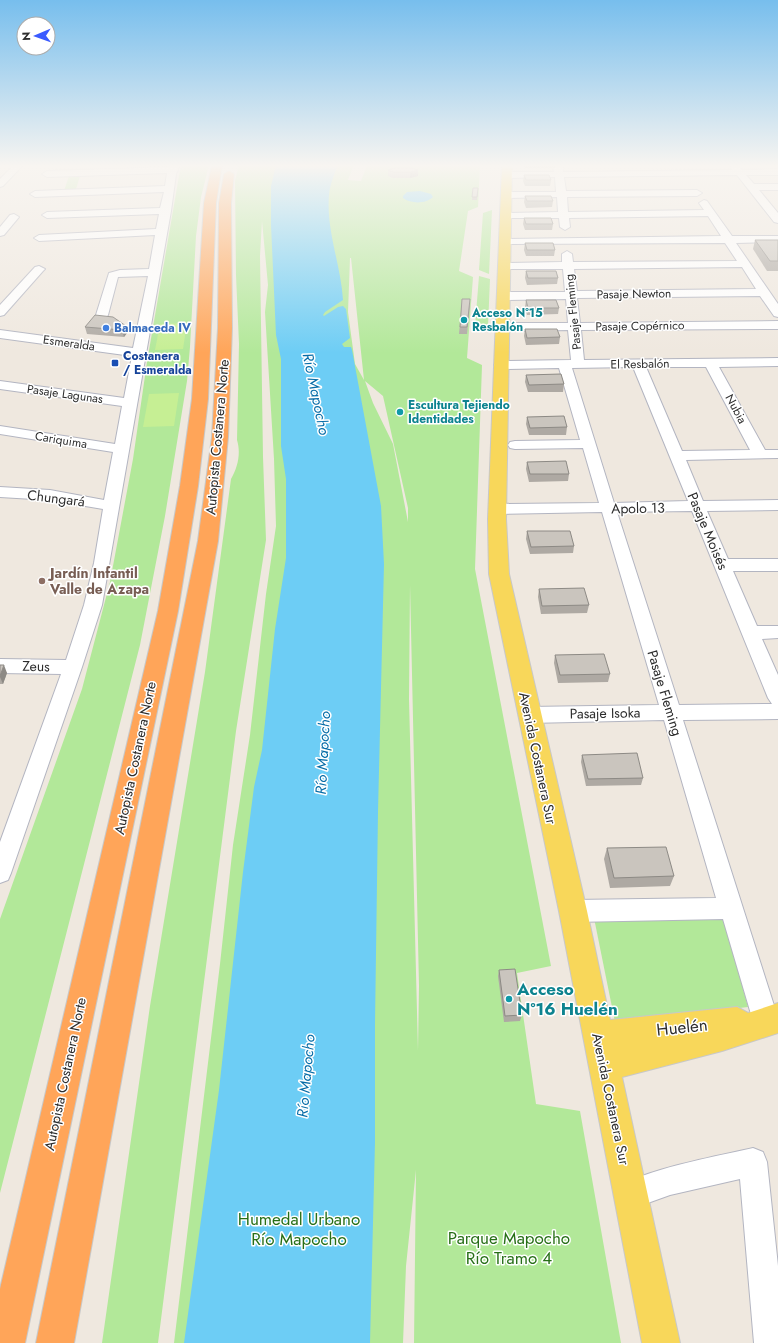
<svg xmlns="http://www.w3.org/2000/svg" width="778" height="1343" font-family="Jost,sans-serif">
<rect width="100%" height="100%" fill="#efe8df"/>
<g fill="#b2e899" fill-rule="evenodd">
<path d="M183,165H209L201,197L196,236L190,347L187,381L165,516L140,645L0,1193V919L82,689L110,582L133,459L147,362L180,170Z"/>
<path d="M239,165H354L348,180L361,181L367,165H480L478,207L468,211L459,271L473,277L467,358L482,365L475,569L551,966L517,973L536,1104L580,1111L621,1343H414L416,1170L406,1266L403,1343H174L220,964L233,845L250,735L266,594L276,526L274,459L265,312L268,285L262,221L260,256L263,457L266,540L236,731L158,1343H102L150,1006L205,672L231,479C238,467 241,453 237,440L239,344L236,275L235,181ZM350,258H351L364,380L355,364L348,312ZM365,381L383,396L408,508V522L393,444L373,403ZM410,585L419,986L418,1051L409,699Z"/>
<path d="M69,176H80L76,189L64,191Z"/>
<path d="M492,210L489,274L479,270L483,213Z"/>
<path d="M479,276L490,279L488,326H475Z"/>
<path d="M723,915L748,1007L615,1022L594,918Z"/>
</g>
<g fill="#c6ef94">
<path d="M187,323L183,349L155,350L160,324Z"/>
<path d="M179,393L174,426L143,427L149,394Z"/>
</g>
<g fill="#6dcdf5">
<path d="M276,165H338C334,175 330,184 329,195C326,231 341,265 343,300L325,312L323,315L324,316L338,307L343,306L346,309L350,338L342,344L344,347H351L352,350L381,506L384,564L378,812L375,1024V1142L370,1343H184L219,1090L243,872L254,787L262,750L275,629L286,558V479L281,446V359L276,335L271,225V186Z"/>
<path d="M420,191L431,194L433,197C426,204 411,204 403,198V196L407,192Z"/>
</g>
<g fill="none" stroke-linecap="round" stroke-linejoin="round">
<g stroke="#b3b5c1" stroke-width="2">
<g id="minor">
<path d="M14,165H23L3,186L0,187V179Z"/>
<path d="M171,165H180L176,174L171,211L102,605L82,667L11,873L8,880L0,883V842L61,674L0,673V659L66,660L84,605L94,563L103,509L50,500L0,497V487L50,490L104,500L113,452L0,434V426L115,444L122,406L0,389V381L124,398L132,356L0,338V330L133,348L148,276L118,277L108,315L106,318H98L96,315L109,273L120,270L149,269L155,235L39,241L34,238L39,235L156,229L159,214L47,218L42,215L47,212L160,208L164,192L35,197L30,194L35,191L165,186L167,173L47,177L42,174L47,171L170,167Z"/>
<path d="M553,165H563V172L732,170L730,165H738L742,170L778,169V175H746L754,184H778V190H759L778,213V223L774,222L737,175L564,177L566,191L697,190L702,193L697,196L567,197L568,212L704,210L699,203L704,200L707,201L732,236H778V242L736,243L778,304V317L774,316L760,296L577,298L580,323L778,321V329L581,330L584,360L778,358V366L719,367L765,450H778V458L686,460L703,501L778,500V510L707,511L728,559H778V571H733L757,626H778V638L762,639L778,675V719L683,720L778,1018L775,1030L766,1034L757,1030L753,1021L723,919L573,922L565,919L561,911L565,903L573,900L716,898L664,720L529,723L522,720L519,715L522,710L529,707L659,705L602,512L497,514L491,512L489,509L491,506L497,504L599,503L583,448L515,449L510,448L508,445L510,442L515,441L580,440L559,368L501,369L496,368L494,365L496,362L501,361L571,360L568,330L502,331L498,330L496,327L498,324L502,323H568L566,299L503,300L499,298L497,296L499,294L503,292H565L563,269H504L498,266L504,263L562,262V254L567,251L572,254L573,262L737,261L725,243L501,244L500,242L501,240L505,239L721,236L708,216L569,218L570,227L565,230L560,227L559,218H501L500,216L505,213L558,212L557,197L506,198L501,195L506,192H556L555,177L507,178L502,175L507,172H554ZM742,267L756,289L577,291L574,269ZM633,367L688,501L614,503L572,368ZM646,367H706L750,450L682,451ZM692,511L768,698L772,704L679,705L617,512Z"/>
<path d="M14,214L19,217L4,235L0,236V227L10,215Z"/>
<path d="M39,266L45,269L43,271L4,315L0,316V305L35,267Z"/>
<path d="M753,1148L763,1152L767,1162L778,1266V1343H754L740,1179L670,1195L631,1209L621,1204L616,1194L621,1184C663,1166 708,1158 753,1148Z"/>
</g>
</g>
<g stroke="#c8c8c8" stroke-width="2">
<path id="major" d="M502,165H512L506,519L509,574L587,911L610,1020L737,1007L748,1013L778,1003V1033L722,1051L622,1077L680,1343H642L559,911L489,574L488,519Z"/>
</g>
<g stroke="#c8c8c8" stroke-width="2">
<g id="highway">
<path d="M212,165H222L216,203L208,399L198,486L178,611L25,1343H0V1289L158,611L180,486L192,399L204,203Z"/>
<path d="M229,171L234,174L231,203L232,328L228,437L218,541L74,1343H36L198,541L212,437L218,328L219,203L224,174Z"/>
</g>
</g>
<use href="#minor" fill="#fff" fill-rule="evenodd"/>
<use href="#major" fill="#f8d75a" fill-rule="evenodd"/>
<use href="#highway" fill="#ffa559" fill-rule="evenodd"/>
</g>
<g fill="#aea9a3">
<rect x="524" y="165" width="31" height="3"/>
<path d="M411,168L418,176L410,178H393L388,176V170Z"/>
<path d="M524,175L551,180L550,186H525L523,181Z"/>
<path d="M473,188H478L477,200H472Z"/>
<path d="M525,196L553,201L552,207L526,208L524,202Z"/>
<path d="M524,218L553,224L552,230H525L523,224Z"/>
<path d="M755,240H778V271H767L753,249Z"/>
<path d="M525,243L555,250L554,256H526L524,250Z"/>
<path d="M526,271L558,278L557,284L527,285L525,278Z"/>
<path d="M462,299L470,306L467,334H459Z"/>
<path d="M526,300L559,308L558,314L527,315L525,307Z"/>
<path d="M126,326L127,333L124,337L87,334L85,327Z"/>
<path d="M525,329L560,337L559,344L526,345L524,336Z"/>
<path d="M526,375L564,384L563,392H528L525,382Z"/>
<path d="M527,417L567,427L566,435H529L526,424Z"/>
<path d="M527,462L569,474L568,481L529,482L526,469Z"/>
<path d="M527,531L574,546L573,553L530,554L526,539Z"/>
<path d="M539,589L589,605L587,613L541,614L538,597Z"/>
<path d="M555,655L610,674L608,682L558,683L554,663Z"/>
<path d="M0,665L7,673L3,684H0Z"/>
<path d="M582,755L643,778L641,785L586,786L581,762Z"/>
<path d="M607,848L674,876L670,886L610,888L604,859Z"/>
<path d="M499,970L522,1015L520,1021L504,1022L498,976Z"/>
</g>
<g fill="#8d8a85">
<path d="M418,170V176L410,178V172Z"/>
<path d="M126,326L127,333L124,337L122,330Z"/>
<path d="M4,665L7,673L3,684L0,677V676Z"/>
</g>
<g fill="#cac5be" stroke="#8d8a85">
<path d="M395,168H411L418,170L410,172H393L388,170Z"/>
<path d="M524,175H549L551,180H526Z"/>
<path d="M473,188H478L477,197H472Z"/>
<path d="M525,196H551L553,201H527Z"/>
<path d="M524,218H551L553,224H526Z"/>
<path d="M755,240H778V261H770Z"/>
<path d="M525,243H553L555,250H527Z"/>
<path d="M526,271H556L558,278H528Z"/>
<path d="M462,299H470L467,327H460Z"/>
<path d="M526,300H556L559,308H528Z"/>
<path d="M95,315L113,317L126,326L122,330L85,327Z"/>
<path d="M525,329H557L560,337L527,338Z"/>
<path d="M561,374L564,384L529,385L526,375Z"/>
<path d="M564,416L567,427L530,428L527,417Z"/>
<path d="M566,461L569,474H530L527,462Z"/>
<path d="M527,531H570L574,546L531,547Z"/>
<path d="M584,588L589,605L542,606L539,589Z"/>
<path d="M604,654L610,674L560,675L555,655Z"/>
<path d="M0,665H4L0,676Z"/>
<path d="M637,753L643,778L588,779L582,755Z"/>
<path d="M666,847L674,876L614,878L607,848Z"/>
<path d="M515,969L522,1015L505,1016L499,970Z"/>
</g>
<linearGradient id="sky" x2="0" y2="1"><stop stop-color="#77beed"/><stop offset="0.47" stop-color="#f8f5f1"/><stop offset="1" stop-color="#f8f5f1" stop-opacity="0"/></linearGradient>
<rect width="778" height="353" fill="url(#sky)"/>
<g fill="#0f9aa8" stroke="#fff" stroke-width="1.5">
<circle cx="464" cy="320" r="4"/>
<circle cx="400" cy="412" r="4"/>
<circle cx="509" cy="999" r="4"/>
</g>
<circle fill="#3f7fe0" stroke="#fff" stroke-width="1.5" cx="106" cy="328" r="4"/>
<rect fill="#1a4fb4" stroke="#fff" stroke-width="1.5" x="111" y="359" width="8" height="8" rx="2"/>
<circle fill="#8d6e63" stroke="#fff" stroke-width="1.5" cx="42" cy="581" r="4"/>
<g text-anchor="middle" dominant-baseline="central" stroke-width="3" stroke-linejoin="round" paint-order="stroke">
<g font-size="12" fill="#2d2d2d" stroke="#fff">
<text transform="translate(634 294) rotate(-1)">Pasaje Newton</text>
<text transform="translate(573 312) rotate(-96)">Pasaje Fleming</text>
<text transform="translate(640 326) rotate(-1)">Pasaje Copérnico</text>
<text transform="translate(69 343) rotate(8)">Esmeralda</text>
<text transform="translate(640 364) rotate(-1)">El Resbalón</text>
<text transform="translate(65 394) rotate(8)">Pasaje Lagunas</text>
<text transform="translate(736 409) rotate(62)">Nubia</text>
<text transform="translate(61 440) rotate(9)">Cariquima</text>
</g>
<g font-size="12" font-weight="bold" fill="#0d838f" stroke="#fff" text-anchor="start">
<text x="472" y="313">Acceso N°15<tspan x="472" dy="14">Resbalón</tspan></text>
<text x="408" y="405">Escultura Tejiendo<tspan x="408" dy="14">Identidades</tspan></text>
</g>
<g font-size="12" font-weight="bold" fill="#366cbe" stroke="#fff" text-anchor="start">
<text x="114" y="328">Balmaceda IV</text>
</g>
<g font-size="12" font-weight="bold" fill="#164399" stroke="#fff" text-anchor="start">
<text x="123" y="356">Costanera<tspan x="123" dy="14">/ Esmeralda</tspan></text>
</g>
<g font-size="14" fill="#2d2d2d" stroke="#fff">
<text transform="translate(217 437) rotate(-85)">Autopista Costanera Norte</text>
<text transform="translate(56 498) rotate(7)">Chungará</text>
<text transform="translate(638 508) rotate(-1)">Apolo 13</text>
<text transform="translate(708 531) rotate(67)">Pasaje Moisés</text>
<text transform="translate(36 666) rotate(1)">Zeus</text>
<text transform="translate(665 693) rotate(73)">Pasaje Fleming</text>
<text transform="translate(605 713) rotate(-1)">Pasaje Isoka</text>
<text transform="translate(135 758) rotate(-78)">Autopista Costanera Norte</text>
<text transform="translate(538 758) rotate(78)">Avenida Costanera Sur</text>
<text transform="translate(65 1074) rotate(-78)">Autopista Costanera Norte</text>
<text transform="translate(611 1099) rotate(78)">Avenida Costanera Sur</text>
</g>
<g font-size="14" font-weight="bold" fill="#785e54" stroke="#fff" text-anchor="start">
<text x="50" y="573">Jardín Infantil<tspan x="50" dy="16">Valle de Azapa</tspan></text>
</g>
<g font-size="15" font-style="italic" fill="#066ca7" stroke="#fff">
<text transform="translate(316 394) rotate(78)">Río Mapocho</text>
<text transform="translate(323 753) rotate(-87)">Río Mapocho</text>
<text transform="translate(306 1076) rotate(-85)">Río Mapocho</text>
</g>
<g font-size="17" font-weight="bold" fill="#0d838f" stroke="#fff" text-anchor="start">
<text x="517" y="989">Acceso<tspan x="517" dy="20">N°16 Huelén</tspan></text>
</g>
<g font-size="17" fill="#2d2d2d" stroke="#fff">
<text transform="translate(682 1027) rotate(-6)">Huelén</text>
</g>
<g font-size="17" fill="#276f17" stroke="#fff">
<text x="299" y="1219">Humedal Urbano<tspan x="299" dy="20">Río Mapocho</tspan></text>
<text x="509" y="1238">Parque Mapocho<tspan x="509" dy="20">Río Tramo 4</tspan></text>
</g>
</g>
<g transform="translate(36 36) rotate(268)"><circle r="19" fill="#ffffff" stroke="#ababab"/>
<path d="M0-3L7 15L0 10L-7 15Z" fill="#3b5bff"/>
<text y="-6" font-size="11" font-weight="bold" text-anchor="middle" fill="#2d2d2d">N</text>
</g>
</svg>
